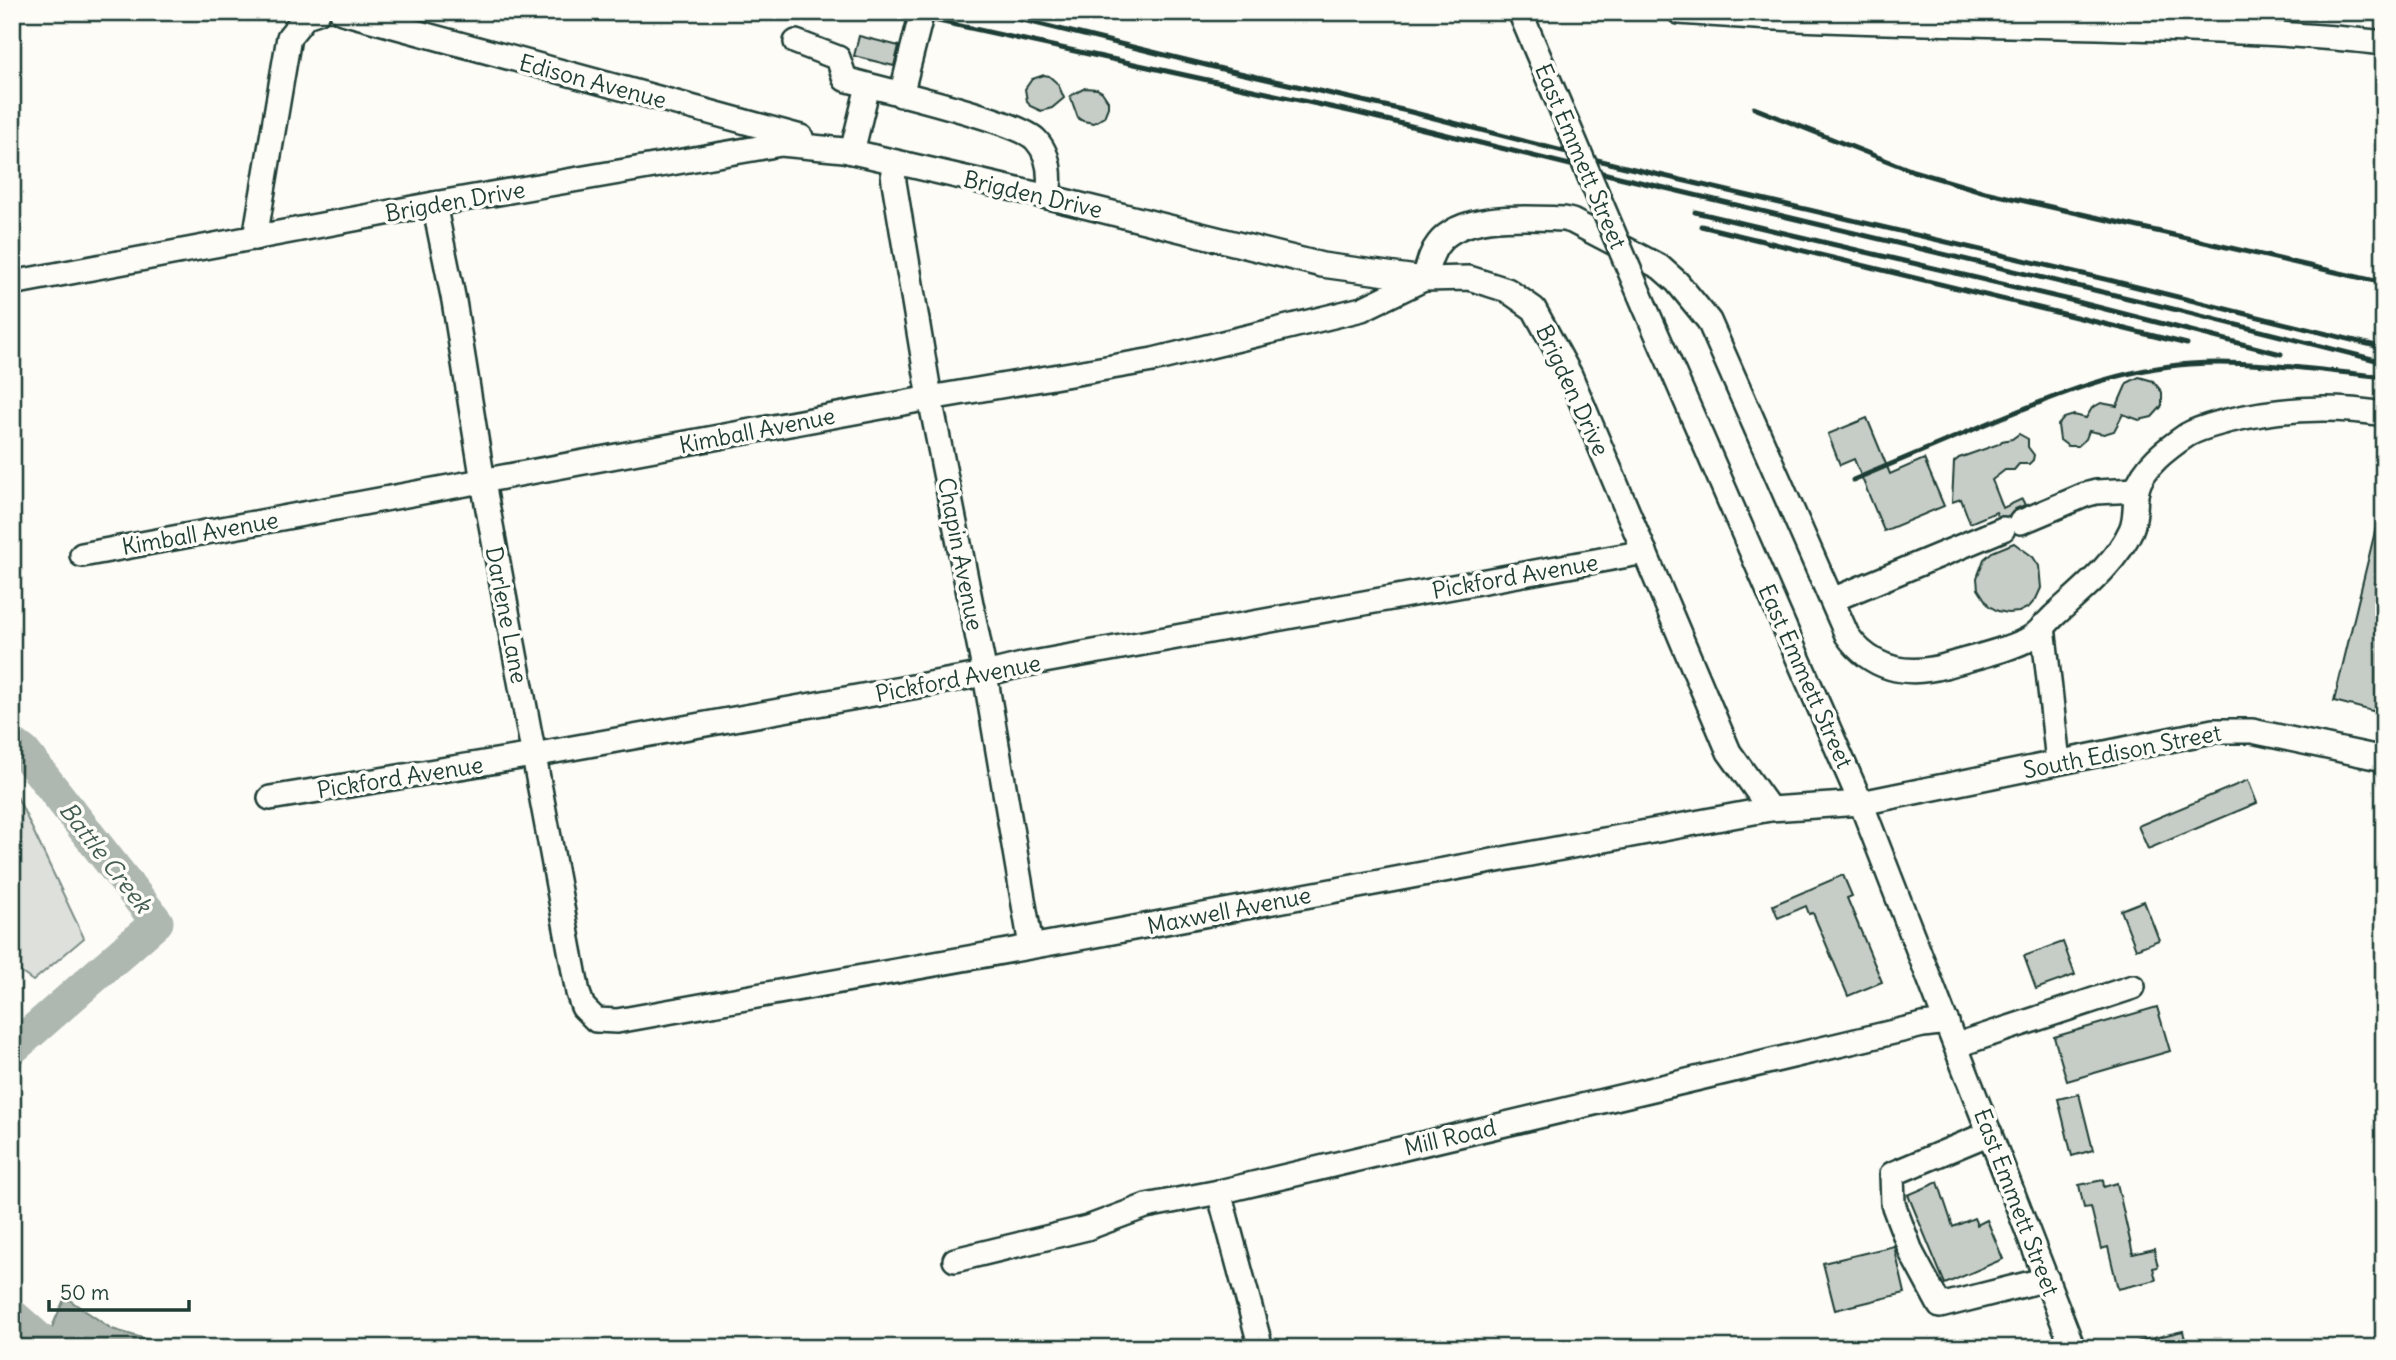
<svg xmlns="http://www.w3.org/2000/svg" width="2396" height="1360" font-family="Delius,sans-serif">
<rect width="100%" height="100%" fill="#fdfcf7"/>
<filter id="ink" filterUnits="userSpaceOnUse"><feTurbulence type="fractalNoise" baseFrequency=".0143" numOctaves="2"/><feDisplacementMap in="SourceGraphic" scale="14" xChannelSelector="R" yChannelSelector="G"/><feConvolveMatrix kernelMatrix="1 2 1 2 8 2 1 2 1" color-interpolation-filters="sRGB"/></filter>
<g filter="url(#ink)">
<path fill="#dde0db" stroke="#7e8e88" stroke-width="2" d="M12,786L84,938L33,981L12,966Z"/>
<path fill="#aeb8b1" stroke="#75877f" stroke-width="2" d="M65,1297L112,1329L176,1348H43Z"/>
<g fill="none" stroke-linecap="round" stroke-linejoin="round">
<g stroke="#aeb8b1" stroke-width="33">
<path d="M12,743L24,752L157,922L12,1049"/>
<path d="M12,1315L45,1344L54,1348"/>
</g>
</g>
<g fill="#c6cdc7" stroke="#1f3d34" stroke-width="2">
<path d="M859,36L899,46L894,66L854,56Z"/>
<path d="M1044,75L1049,76L1058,84L1064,98L1052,108L1041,111L1030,106L1027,101L1025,89L1032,79Z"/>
<path d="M1085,88L1097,89L1102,92L1108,101V107L1104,117L1094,123L1083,121L1078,118L1070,96Z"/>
<path d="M2139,377L2153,381L2162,392V406L2152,417L2139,420L2123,414L2114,431L2104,434L2089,431L2086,439L2078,446H2068L2060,440L2058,425L2064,418L2074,415L2086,418L2092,408L2101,403L2117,406L2127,383Z"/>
<path d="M1867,418L1890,474L1924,459L1944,506L1884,531L1854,459L1840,465L1828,434Z"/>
<path d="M2019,434L2028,439V447L2034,455L2033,460L2029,464H2019L2014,470H2005L1992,480L2003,508L2022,499L2025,505L2015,509L2009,517L1998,516L1996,512L1970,523L1961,499L1952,502L1954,462L1959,458L1999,444L2002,441L2012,439Z"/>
<path d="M2378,519H2384V714L2334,701Z"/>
<path d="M2014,543L2033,557L2039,566L2041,588L2036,599L2029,607L2019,612L2008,613L1998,611L1989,606L1978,589L1977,578L1984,559L1992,552Z"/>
<path d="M2248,780L2257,803L2148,849L2138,826Z"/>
<path d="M1843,875L1852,896L1847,898L1882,982L1848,996L1813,913L1809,914L1806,906L1778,918L1773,905Z"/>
<path d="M2144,901L2159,940L2136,949L2121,910Z"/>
<path d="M2063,942L2075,975L2036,989L2024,956Z"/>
<path d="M2157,1007L2170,1051L2067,1081L2054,1037Z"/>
<path d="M2079,1094L2093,1150L2072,1156L2058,1099Z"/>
<path d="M2103,1180L2104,1187L2117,1183L2133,1254L2154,1249L2158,1267L2153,1268L2156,1280L2118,1289L2108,1247L2101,1249L2091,1207L2084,1208L2079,1185Z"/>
<path d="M1938,1182L1953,1227L1974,1218L1977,1225L1987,1220L2003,1259L1945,1284L1908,1195Z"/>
<path d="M1894,1246L1905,1293L1835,1310L1823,1263Z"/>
<path d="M2183,1331L2187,1348H2138L2137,1342Z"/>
</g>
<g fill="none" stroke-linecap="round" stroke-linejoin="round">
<g stroke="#1f3d34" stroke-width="28">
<g id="minor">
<path d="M342,12L801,137"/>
<path d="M1679,12C1848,25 2018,23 2188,30C2253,32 2319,35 2384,43"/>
<path d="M796,42L838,58L845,79C879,89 1018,120 1036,140C1050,155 1051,178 1048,197"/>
<path d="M901,95L922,12"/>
<path d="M852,152L868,86"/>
<path d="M892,162L894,182L930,398L985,674L1031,946"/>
<path d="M434,204L454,301L483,482L578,993L583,1007L596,1020L617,1021L1091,936L1770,809L1861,803L2213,731H2252L2384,759"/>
<path d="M255,238L289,37L306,16L318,12"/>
<path d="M12,283L434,204L781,144L844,150L1048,197L1322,265L1424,279L1469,278L1507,290L1534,309L1570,375L1729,752L1770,809"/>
<path d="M1645,307L1861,803L2073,1348"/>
<path d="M2021,522L2085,495L2096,492L2137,490"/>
<path d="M82,555L930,398L1153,360L1362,309L1424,279C1428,267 1430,254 1438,244C1462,212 1528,218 1564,219L1572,221L1660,267L1677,282L1709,321L1847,635C1871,669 1905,677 1945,666C1964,660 2016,648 2030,638C2040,632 2048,621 2057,613C2083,589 2116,563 2131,530C2137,517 2134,502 2137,489C2143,466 2168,448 2187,435C2199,428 2213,425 2227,421C2280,408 2330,405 2384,414"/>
<path d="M1832,600L2003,529"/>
<path d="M2043,626L2058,762"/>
<path d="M270,798L533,755L985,674L1022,665L1645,552"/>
<path d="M1957,1045L2133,987"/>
<path d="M1990,1133L1892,1174L1893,1204L1912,1254L1940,1306L2047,1279"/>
<path d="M1219,1192L1261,1348"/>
<path d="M955,1260L1087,1228L1146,1206L1219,1192L1923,1025L1947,1022"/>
</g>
</g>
<use href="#minor" stroke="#fdfcf7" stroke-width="23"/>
<g stroke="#1f3d34" stroke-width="5">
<path d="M897,12L1358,113L1619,177L2157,305L2384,362"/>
<path d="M990,12L1222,69L1407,111L1617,165L2109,280L2384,348"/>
<path d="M1754,108L1913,171L1985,192L2384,283"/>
<path d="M1695,212L2070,300L2281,354"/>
<path d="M1701,226L2187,344"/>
<path d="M1853,480C1901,460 1949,440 1996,420C2059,394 2121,369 2190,364C2252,360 2315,370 2376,376"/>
</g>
<g stroke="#1f3d34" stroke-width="28" stroke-linecap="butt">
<path id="minor-bridge" d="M1520,12L1645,307"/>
</g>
<use href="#minor-bridge" stroke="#fdfcf7" stroke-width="23"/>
</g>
</g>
<g text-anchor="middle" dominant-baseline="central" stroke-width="7" stroke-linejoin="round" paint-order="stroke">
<g font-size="23" fill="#1f3d34" stroke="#fdfcf7">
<text transform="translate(593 81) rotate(15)">Edison Avenue</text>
<text transform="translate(1581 156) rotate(67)">East Emmett Street</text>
<text transform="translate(1033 194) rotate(13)">Brigden Drive</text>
<text transform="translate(455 201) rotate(-10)">Brigden Drive</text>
<text transform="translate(1573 390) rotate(65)">Brigden Drive</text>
<text transform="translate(757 430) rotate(-11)">Kimball Avenue</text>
<text transform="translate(200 533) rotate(-10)">Kimball Avenue</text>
<text transform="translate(961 554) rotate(79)">Chapin Avenue</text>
<text transform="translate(1515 576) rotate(-10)">Pickford Avenue</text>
<text transform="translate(507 615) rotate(79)">Darlene Lane</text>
<text transform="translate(1806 676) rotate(66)">East Emmett Street</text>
<text transform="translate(958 678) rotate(-11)">Pickford Avenue</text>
<text transform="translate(2122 751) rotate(-11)">South Edison Street</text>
<text transform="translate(400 777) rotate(-9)">Pickford Avenue</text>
<text transform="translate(1229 910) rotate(-11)">Maxwell Avenue</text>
<text transform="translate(1450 1137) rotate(-13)">Mill Road</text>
<text transform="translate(2017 1202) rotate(69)">East Emmett Street</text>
</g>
<g font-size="24" font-style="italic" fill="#435c53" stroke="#fdfcf7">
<text transform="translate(106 857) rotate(52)">Battle Creek</text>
</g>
</g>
<rect width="2396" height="1360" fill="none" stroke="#fdfcf7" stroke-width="42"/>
<rect x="21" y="21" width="2354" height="1318" fill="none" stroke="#1f3d34" stroke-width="2.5" filter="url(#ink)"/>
<path d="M49 1300v10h140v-10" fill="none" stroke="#1f3d34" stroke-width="3.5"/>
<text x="60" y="1300" font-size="21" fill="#1f3d34" stroke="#fdfcf7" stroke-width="5" paint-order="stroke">50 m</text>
</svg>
